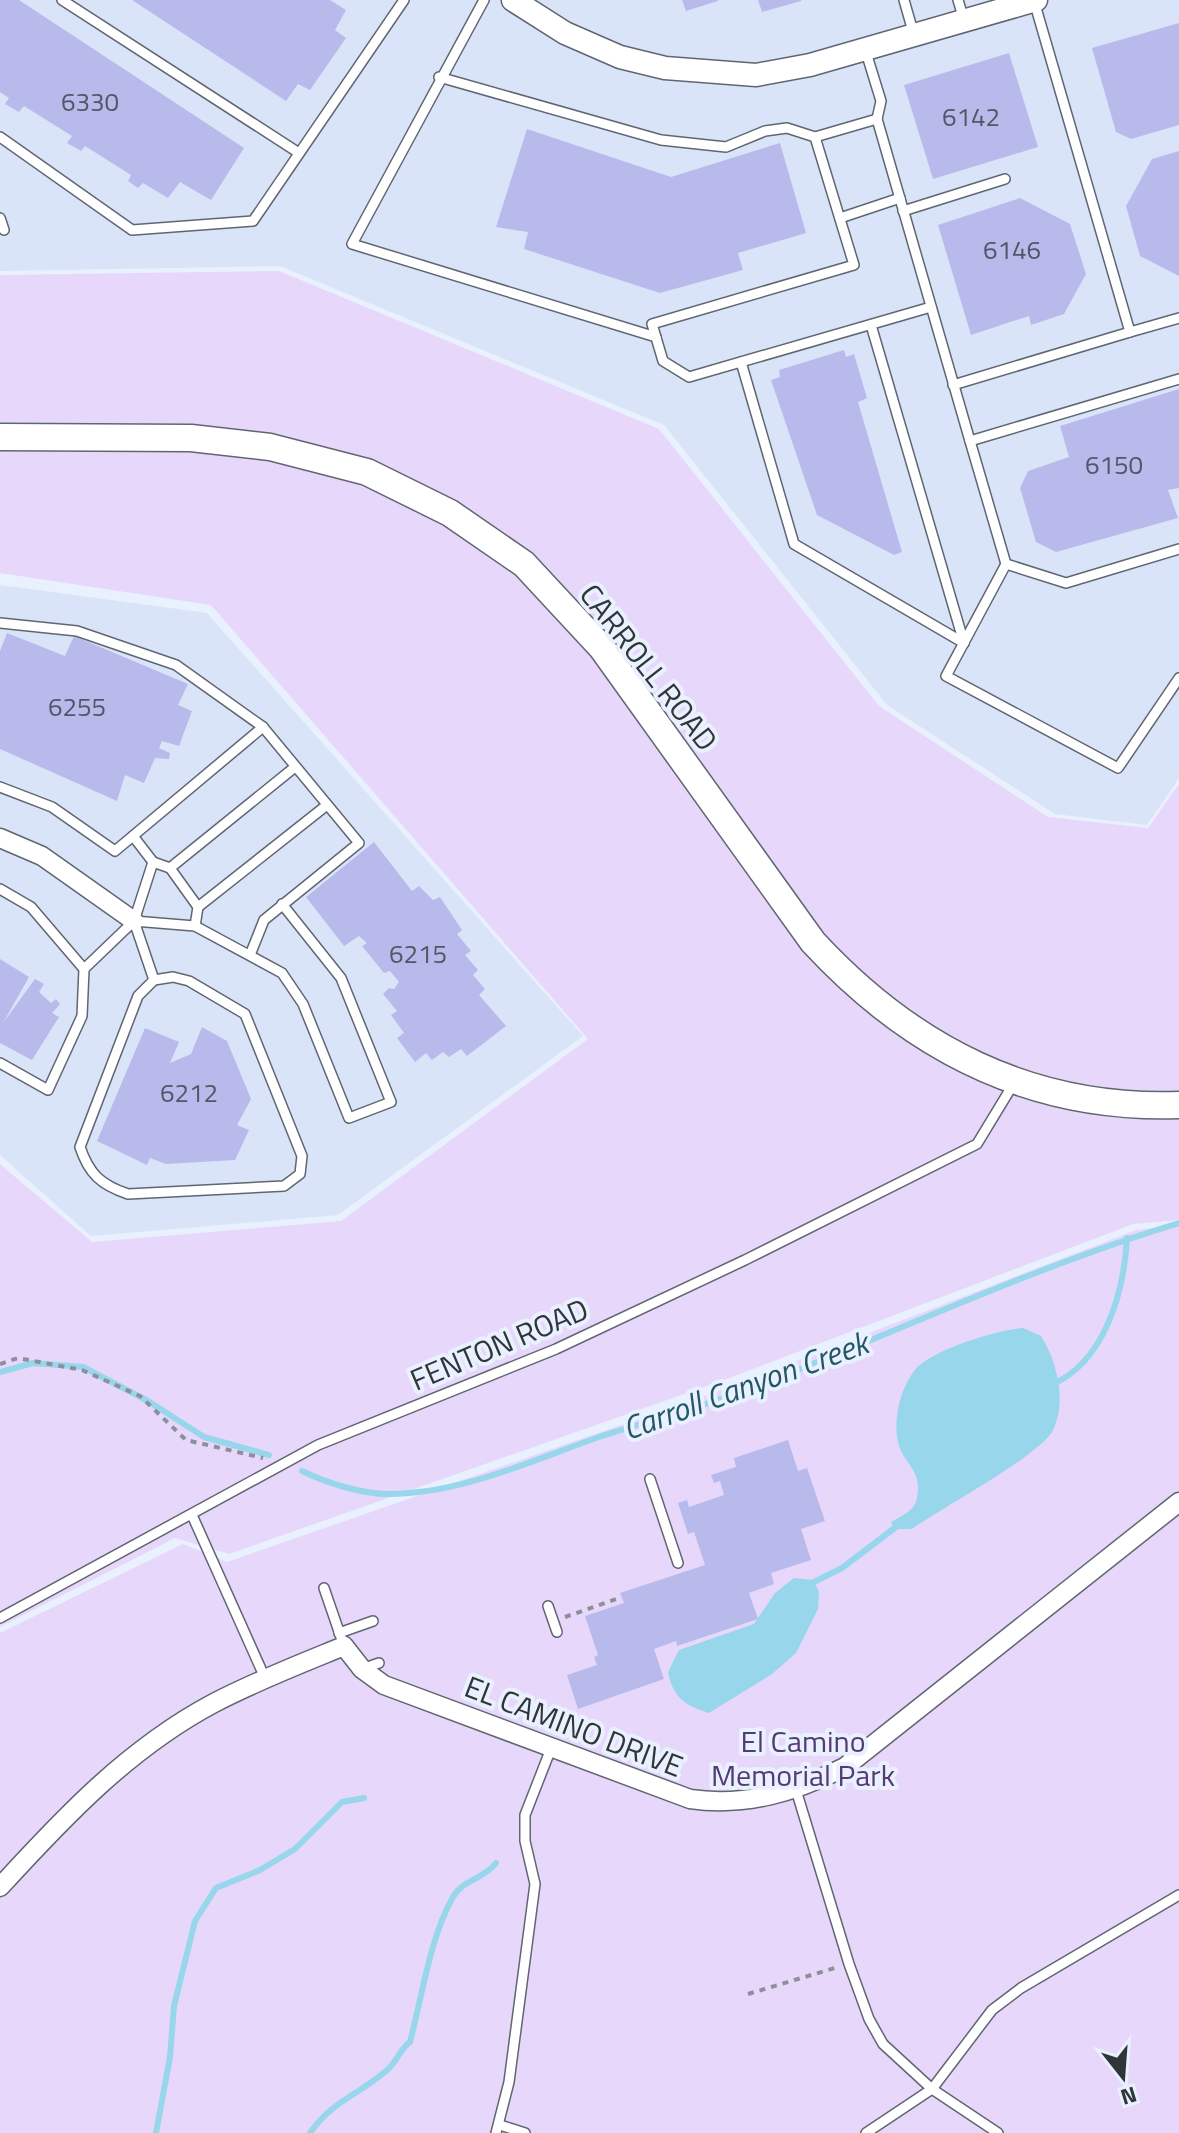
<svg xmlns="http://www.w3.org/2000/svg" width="1179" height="2133" font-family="'Titillium Web',sans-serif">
<rect width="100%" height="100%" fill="#e9f0fe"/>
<g fill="#dae4f8">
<path d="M0,0H1179V778L1147,825L1055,814L887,705L664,425L280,266L0,271Z"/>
<path d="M0,585L207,613L583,1036L338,1215L91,1236L0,1155Z"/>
</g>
<g fill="#e7d8fb">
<path d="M279,271L659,429L879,706L1048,817L1148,828L1179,784V1220L1133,1224L724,1380L229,1554L175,1538L0,1627V1164L92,1242L341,1221L588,1039L211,605L0,573V275Z"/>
<path d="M1179,1225V2133H0V1633L183,1544L227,1562L716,1392L1136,1230Z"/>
</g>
<g fill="#97d6eb">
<path d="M1023,1328L1041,1336C1057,1361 1067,1402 1053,1430C1041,1455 941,1508 912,1529H893L891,1522C901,1516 915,1511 917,1498C923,1469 902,1463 898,1442C893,1420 900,1389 914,1371C930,1350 997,1330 1023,1328Z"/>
<path d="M794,1578L813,1580L819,1592L818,1609L796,1653L772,1674L709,1713C686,1706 673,1698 668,1672L679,1650L754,1624L775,1593Z"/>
</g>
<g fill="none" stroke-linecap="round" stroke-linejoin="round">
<g stroke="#97d6eb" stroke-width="6">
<path d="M0,1372L33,1363L83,1367L148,1401L204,1437L269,1455"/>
<path d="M1051,1385C1105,1362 1124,1292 1127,1238"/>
<path d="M302,1471C327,1483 361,1494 389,1494C461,1494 533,1460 599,1437C651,1420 704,1406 755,1387C897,1332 1033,1267 1179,1223"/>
<path d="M810,1584L842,1568L896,1527"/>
<path d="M156,2133L170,2057L174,2006L195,1921L216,1888L260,1870L295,1849L342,1802L364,1798"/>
<path d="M310,2133C333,2100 359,2095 387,2070C397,2062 399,2050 410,2042C422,1997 430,1937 453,1897C462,1880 484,1879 496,1863"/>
</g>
</g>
<g fill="#b9baec">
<path d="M0,0H19L244,148L211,200L180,182L168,198L143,183L138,188L128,181L131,175L85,146L81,151L67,143L72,136L24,106L19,112L5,104L9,98L0,92Z"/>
<path d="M132,0H330L346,10L335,30L346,38L310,90L298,84L286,101Z"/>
<path d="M682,0H718V1L686,11Z"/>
<path d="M758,0H801V1L762,12Z"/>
<path d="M1179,23V125L1131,139L1116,132L1092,48Z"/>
<path d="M1009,53L1038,147L933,179L904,85Z"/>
<path d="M527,129L671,177L780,143L806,233L738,253L743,270L660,293L524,249L528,232L496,227Z"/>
<path d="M1179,151V276L1140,256L1126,206L1152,159Z"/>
<path d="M1020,198L1070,224L1086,274L1064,314L1031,325L1029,316L971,335L938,225Z"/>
<path d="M844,350L846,357L854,354L867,398L858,402L902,552L894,555L817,515L771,380L780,377L779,370Z"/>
<path d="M1179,389V488L1168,490L1178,518L1056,552L1036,542L1020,488L1028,471L1069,457L1060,426Z"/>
<path d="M7,633L65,656L74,636L188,684L178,705L192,711L179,746L162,741L159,748L170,753L169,759L155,758L144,783L125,775L117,801L0,749V651Z"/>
<path d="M374,842L412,891L419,886L433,900L440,897L462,930L457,934L471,951L465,955L478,970L473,975L485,989L479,995L506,1026L467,1056L461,1049L449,1057L443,1052L432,1060L426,1053L415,1062L397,1038L404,1033L391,1015L397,1011L383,994L389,988L394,989L399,982L390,971L384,973L362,946L367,943L359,936L344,946L306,897Z"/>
<path d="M0,959L29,977L3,1023L35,979L44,984L39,992L51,1003L56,999L60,1004L52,1013L59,1017L32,1060L0,1043Z"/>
<path d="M202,1027L227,1041L251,1099L237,1125L249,1130L235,1160L166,1164L150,1158L147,1165L97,1141L145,1028L179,1042L170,1063L191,1054Z"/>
<path d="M788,1440L798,1471L807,1468L825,1521L801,1529L811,1560L771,1573L774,1584L749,1593L758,1619L677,1646L676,1641L654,1649L664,1679L578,1709L567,1675L597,1665L594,1657L598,1655L585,1616L624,1603L620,1593L705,1565L694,1532L688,1534L678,1503L687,1500L689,1507L724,1495L720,1481L714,1483L711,1475L736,1467L734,1458Z"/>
</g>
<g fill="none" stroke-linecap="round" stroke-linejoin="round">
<g stroke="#606671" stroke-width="12">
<g id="service">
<path d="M62,0L299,153"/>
<path d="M484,0L352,244L656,337"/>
<path d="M904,0L914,35"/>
<path d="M958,0L964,20"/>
<path d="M865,49L881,101L877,119L970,441"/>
<path d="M439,77L661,140L726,147L765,131L787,128L815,137"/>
<path d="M877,119L815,137L854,265L652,324L663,361L689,377L931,307"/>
<path d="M0,137L132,230L253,221L404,0"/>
<path d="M903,211L1005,179"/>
<path d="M0,218L4,230"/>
<path d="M840,218L900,198"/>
<path d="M871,325L964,643"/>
<path d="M1130,332L1179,318"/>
<path d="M741,362L794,544L964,643"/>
<path d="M953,385L1130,332L1034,1"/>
<path d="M1179,549L1066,583L1006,564L946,676L1118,768L1179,678"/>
<path d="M1006,564L970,441L1179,379"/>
<path d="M0,623L77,631L176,665L263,727L359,843L264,920L250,955"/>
<path d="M0,787L52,807L115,851L263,727"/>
<path d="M133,836L153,862"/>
<path d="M0,889L31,907L84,969L82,1016L48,1090L0,1063"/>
<path d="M198,907L170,868L295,767"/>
<path d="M134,921L195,926L282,973L303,1004L349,1118L391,1102L341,978L282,904"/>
<path d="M134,921L154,980"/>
<path d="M195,926L198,907L327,805"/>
<path d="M84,969L134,921L153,862L170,868"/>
<path d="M173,977L189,981L245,1014L302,1156L300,1174L284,1186L128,1194C101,1185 89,1174 80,1147L138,996L154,980Z"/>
<path d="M650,1479L678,1563"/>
<path d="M192,1515L265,1678"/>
<path d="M324,1588L344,1646"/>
<path d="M548,1606L557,1632"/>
<path d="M0,1618L318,1445L556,1349L745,1260L977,1144L1014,1083"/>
<path d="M339,1633L373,1621"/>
<path d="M362,1669L379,1663"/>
<path d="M796,1790L849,1964L869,2019L883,2044L932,2089L998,2133"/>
<path d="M500,2125L525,2133"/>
<path d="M496,2133L509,2082L535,1884L525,1841V1815L552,1746"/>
<path d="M866,2133L932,2089L992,2010L1021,1988L1179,1895"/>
</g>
</g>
<g stroke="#606671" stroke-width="21">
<g id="minor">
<path d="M0,838L42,856L134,921"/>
<path d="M0,1887C64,1817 129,1748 214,1703C256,1681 300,1664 344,1646L362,1669L384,1685L690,1799C746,1807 795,1792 845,1767L1179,1502"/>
</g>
</g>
<g stroke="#606671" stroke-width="25">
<path id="tertiary" d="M513,0L565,33L620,57L665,68L756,75L810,65L1036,0"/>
</g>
<g stroke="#606671" stroke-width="29">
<path id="secondary" d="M0,437L191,438L270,447L367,472L450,513L524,564L602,648L813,942C912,1049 1031,1110 1179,1105"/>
</g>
<g stroke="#8b909a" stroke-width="4" stroke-dasharray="6 6" stroke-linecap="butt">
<path d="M0,1364L18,1358L82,1370L140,1396L186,1440L263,1458"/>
<path d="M565,1617L619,1598"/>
<path d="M748,1994L838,1967"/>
</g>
<use href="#service" stroke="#fff" stroke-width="9"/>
<use href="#minor" stroke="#fff" stroke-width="18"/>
<use href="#tertiary" stroke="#fff" stroke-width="22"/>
<use href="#secondary" stroke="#fff" stroke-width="26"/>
</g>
<g text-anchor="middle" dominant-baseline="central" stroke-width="8" stroke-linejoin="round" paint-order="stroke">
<g font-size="26" fill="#535666">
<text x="90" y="101">6330</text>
<text x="971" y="116">6142</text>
<text x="1012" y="249">6146</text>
<text x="1114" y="464">6150</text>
<text x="77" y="706">6255</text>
<text x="418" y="953">6215</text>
<text x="189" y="1092">6212</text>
</g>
<g font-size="30" fill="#313439" stroke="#e9f0fe">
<text transform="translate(649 667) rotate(52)">CARROLL ROAD</text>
<text transform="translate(499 1344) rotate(-23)">FENTON ROAD</text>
<text transform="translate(574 1726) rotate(21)">EL CAMINO DRIVE</text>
</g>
<g font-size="30" fill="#563a75" stroke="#e9f0fe">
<text x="803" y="1741">El Camino<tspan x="803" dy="34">Memorial Park</tspan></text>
</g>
<g font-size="32" font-style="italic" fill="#235666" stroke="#e9f0fe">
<text transform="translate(745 1385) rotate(-20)">Carroll Canyon Creek</text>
</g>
</g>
<g transform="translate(1123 2077) rotate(163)" stroke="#e9f0fe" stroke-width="6" paint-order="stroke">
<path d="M0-6L14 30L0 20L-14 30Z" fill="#313439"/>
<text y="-12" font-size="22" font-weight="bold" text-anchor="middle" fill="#313439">N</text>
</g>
</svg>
